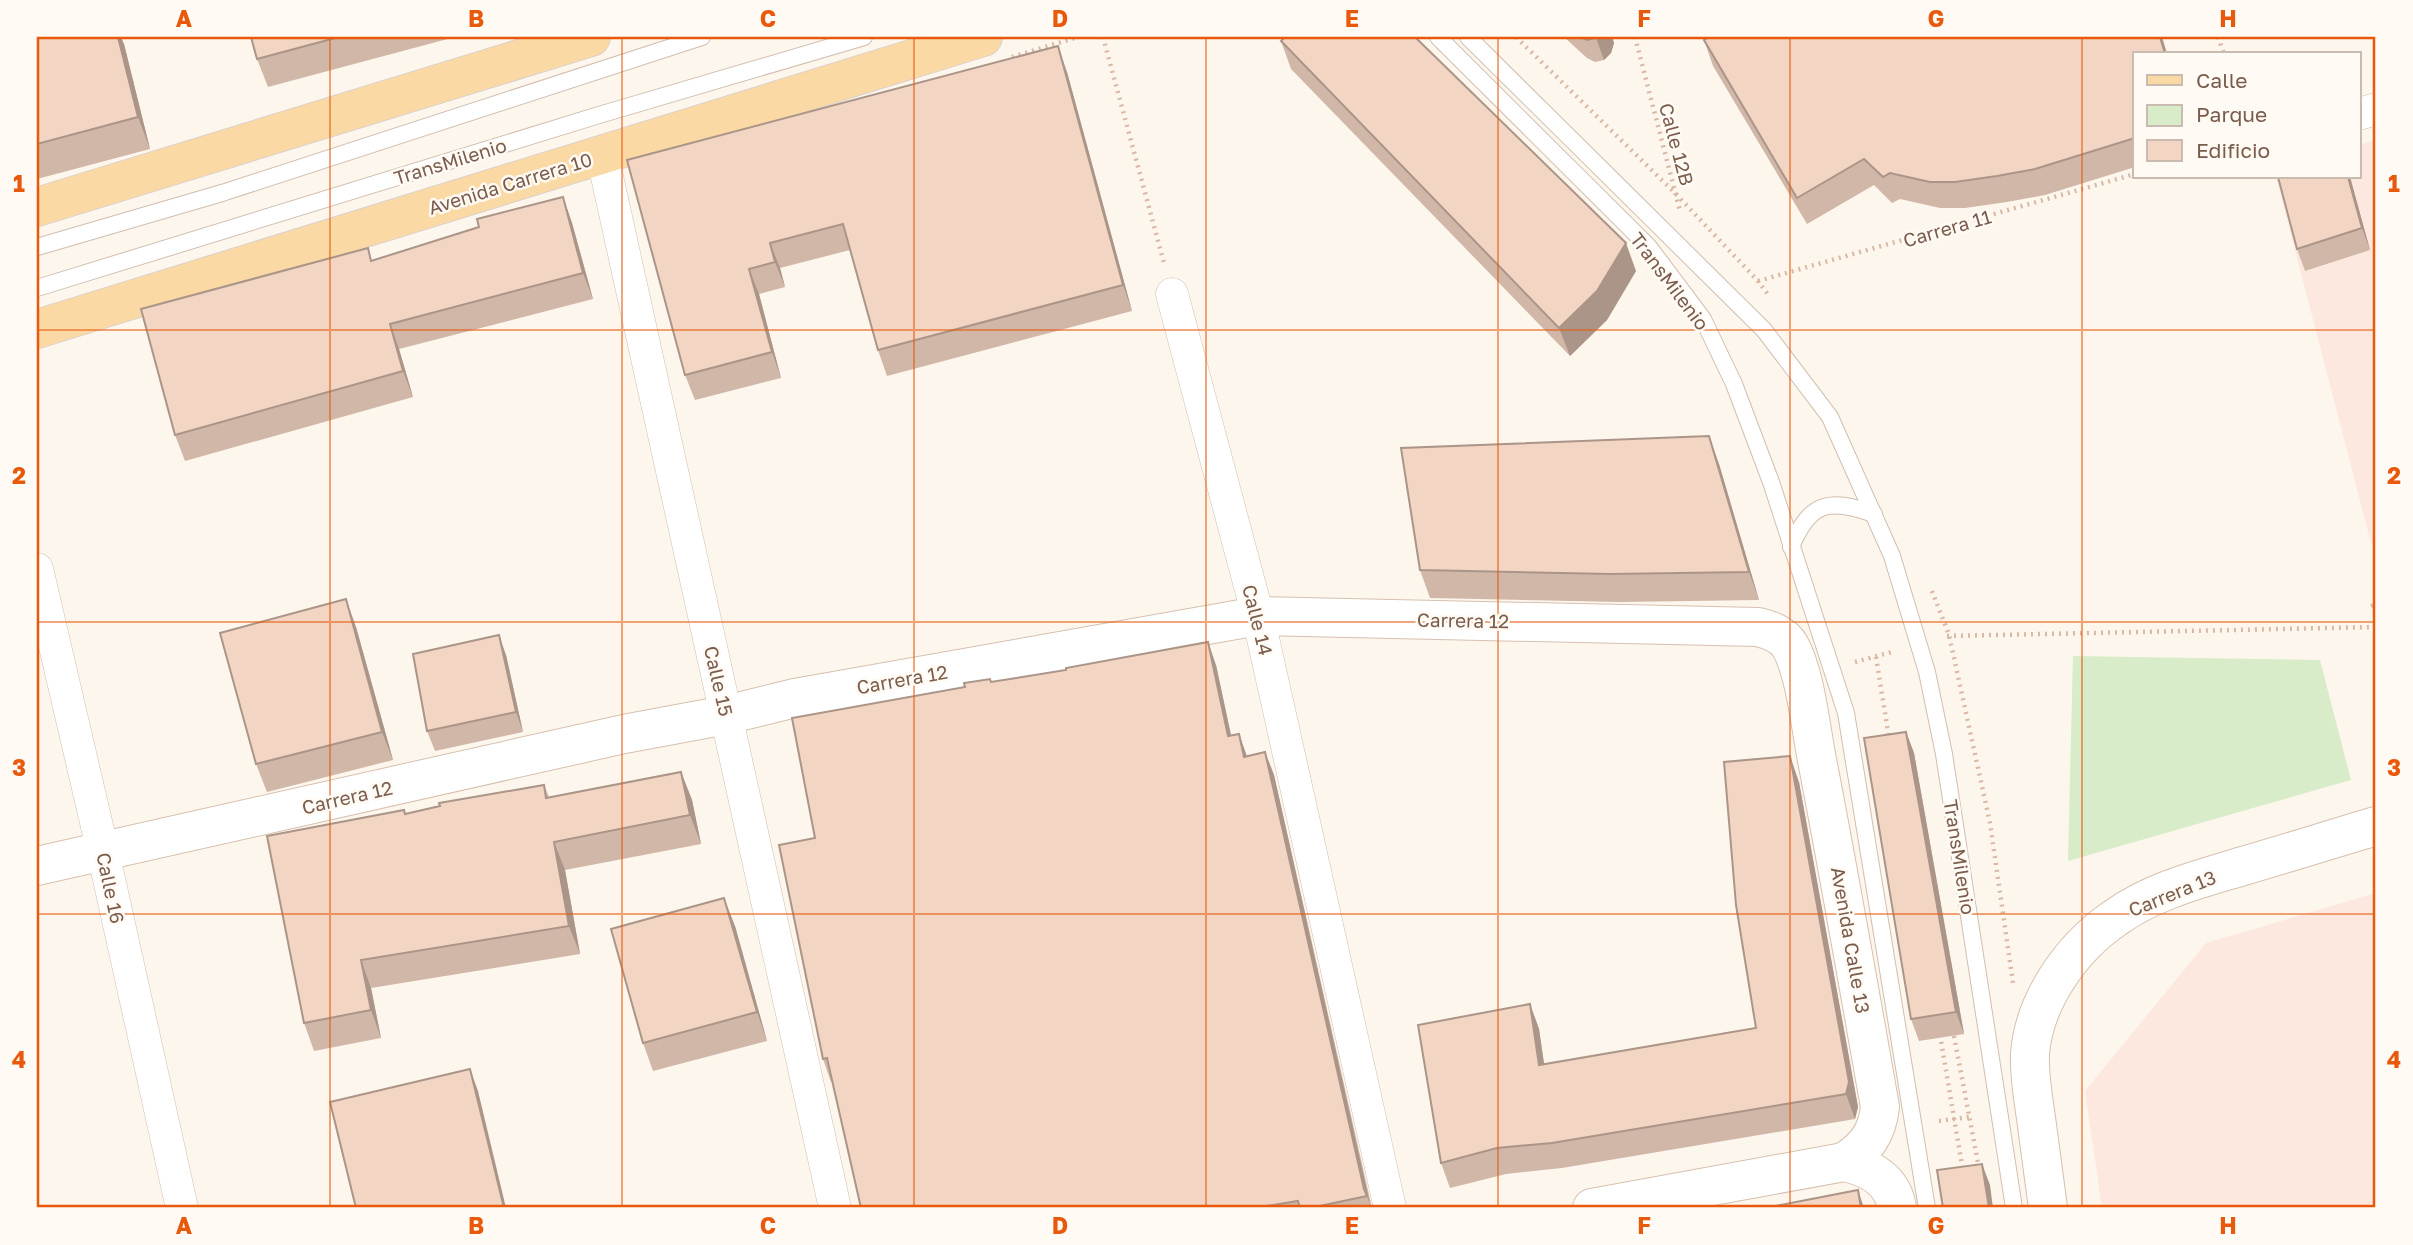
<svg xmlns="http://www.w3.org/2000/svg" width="2413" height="1245" font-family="'Golos Text',sans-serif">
<rect width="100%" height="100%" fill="#fdf6ec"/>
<g fill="#fde8e0">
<path d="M2376,140V547L2371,543L2276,177H2359V145Z"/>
<path d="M2376,893V1208H2102L2085,1091L2206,943Z"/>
</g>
<path fill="#d8ecc9" d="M2073,656L2320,660L2351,780L2068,861Z"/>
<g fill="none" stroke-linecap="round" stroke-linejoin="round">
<g stroke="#d1beb0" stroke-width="18">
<g id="lane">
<path d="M1438,37L1649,247L1703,319L1734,384L1771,482L1846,713L1927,1208"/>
<path d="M1468,37L1764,330L1830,417L1892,556L1927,672L1944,754L2014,1208"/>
<path d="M37,247L222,193L702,37"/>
<path d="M37,288L599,115L864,37"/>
<path d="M1791,547C1810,501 1830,498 1874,514"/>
</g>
</g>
<g stroke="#d1beb0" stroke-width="33">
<g id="street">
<path d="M2359,114L2376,109"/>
<path d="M602,154L835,1208"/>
<path d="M1172,294L1258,616L1390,1208"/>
<path d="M37,569L103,852L182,1208"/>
</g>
</g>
<g stroke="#d6c0b0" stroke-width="40">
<g id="secondary">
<path d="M37,866L624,734L726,715L795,698L1258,616L1758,627C1770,630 1783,634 1790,646C1806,674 1811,732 1818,765C1840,879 1860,993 1880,1107C1877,1134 1866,1148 1844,1162"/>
<path d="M1592,1208L1844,1162C1869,1167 1893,1180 1897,1208"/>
<path d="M2048,1208C2044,1178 2040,1148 2036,1118C2033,1097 2029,1076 2030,1054C2034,1001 2071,948 2115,918C2152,891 2200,879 2243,866C2288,853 2332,839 2376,826"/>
</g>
</g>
<g stroke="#dad1cd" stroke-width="40">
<g id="primary">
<path d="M37,207L591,37"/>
<path d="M37,329L983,37"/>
</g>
</g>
<g stroke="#d9b8a5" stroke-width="4.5" stroke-dasharray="2 5" stroke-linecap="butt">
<path d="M1103,37L1164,263"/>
<path d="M1516,37L1675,193L1758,281L1770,297"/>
<path d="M1635,37L1680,211"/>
<path d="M2218,37L2224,54"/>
<path d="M1012,57L1078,37"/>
<path d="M1758,281L2135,174"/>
<path d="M1932,591L1949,635L1990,823L2013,983"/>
<path d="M2371,606L2376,604"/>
<path d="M1947,636L2376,627"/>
<path d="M1876,657L1889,738"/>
<path d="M1855,662L1892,652"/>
<path d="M1940,1035L1963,1171"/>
<path d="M1954,1036L1979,1168"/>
<path d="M1939,1121L1969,1117"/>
</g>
<use href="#lane" stroke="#fff" stroke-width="16"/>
<use href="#street" stroke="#fff" stroke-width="32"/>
<use href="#secondary" stroke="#fff" stroke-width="38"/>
<use href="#primary" stroke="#fbd9a5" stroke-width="38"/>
</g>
<g fill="#d1b7a8">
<path d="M37,37L124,44L150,149L37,179Z"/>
<path d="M251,37H455L268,87L257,59Z"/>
<path d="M1564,37H1612L1614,43L1611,53L1604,60L1595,62L1587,58Z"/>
<path d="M1709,37H2162L2167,54H2135V167L2045,195L2007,202L1965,208H1940L1900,199L1892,203L1874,185L1807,224L1713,66L1704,40Z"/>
<path d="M1281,41L1636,271L1607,320L1570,356L1291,69Z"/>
<path d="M1067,72L1132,311L887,376L878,350L850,250L780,268L785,287L759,294L781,378L695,400L685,375L627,160Z"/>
<path d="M2350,177L2370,250L2305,271L2297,249Z"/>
<path d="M563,197L572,223L593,299L399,349L413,397L185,461L175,435L372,261L479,227Z"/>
<path d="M1719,464L1759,600L1620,602L1430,598L1420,570Z"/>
<path d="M356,627L393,760L267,792L256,764Z"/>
<path d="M506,655L523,732L435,751L427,731Z"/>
<path d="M1216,665L1231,735L1239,734L1247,756L1265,752L1274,775L1372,1208H861L833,1082H831L823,1059L991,682Z"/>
<path d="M1906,732L1914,753L1964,1034L1919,1041L1911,1019Z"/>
<path d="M681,772L692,800L701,844L565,870L580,954L371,988L381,1038L314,1051L304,1023L405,814L544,785L549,797Z"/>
<path d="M1799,782L1858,1107L1855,1119L1562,1168L1506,1174L1450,1188L1441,1163L1530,1004L1539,1029L1544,1064L1756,1028Z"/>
<path d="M735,926L767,1041L653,1071L643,1043Z"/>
</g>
<g fill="#aa9588">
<path d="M118,37H121L124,44L150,149L138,117Z"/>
<path d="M1598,37H1612L1614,43L1611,53L1604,60L1596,38Z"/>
<path d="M2160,37H2162L2167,54H2165Z"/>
<path d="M1058,46L1067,72L1132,311L1123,285Z"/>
<path d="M2348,177H2350L2370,250L2362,228Z"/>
<path d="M563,197L572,223L593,299L583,273Z"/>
<path d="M770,243L780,268L785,287L775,262Z"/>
<path d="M1626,243L1636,271L1607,320L1570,356L1559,328Z"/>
<path d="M749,269L759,294L781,378L772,352Z"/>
<path d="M390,324L399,349L413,397L403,371Z"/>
<path d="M1709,436L1719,464L1759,600L1749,572Z"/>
<path d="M346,599L356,627L393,760L382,732Z"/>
<path d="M499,635L506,655L523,732L516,712Z"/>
<path d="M1208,642L1216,665L1236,759L1228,736Z"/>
<path d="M1906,732L1914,753L1964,1034L1956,1012Z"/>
<path d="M1239,734L1247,757H1244Z"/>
<path d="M1265,752L1274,775L1370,1204L1364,1189Z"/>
<path d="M1790,756L1799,782L1858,1107L1855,1119L1846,1094Z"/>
<path d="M681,772L692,800L701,844L690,815Z"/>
<path d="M554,842L565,870L580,954L569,926Z"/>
<path d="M724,898L735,926L767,1041L757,1012Z"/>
<path d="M361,960L371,988L381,1038L371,1010Z"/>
<path d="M1530,1004L1539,1029L1548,1091L1539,1065Z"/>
<path d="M470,1069L478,1091L506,1208H504Z"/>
<path d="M1982,1164L1990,1185L1993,1208H1989Z"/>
<path d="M1858,1190L1864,1208H1861Z"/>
</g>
<g fill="#f3d5c3" stroke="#aa9588" stroke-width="2">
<path d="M37,37H118L138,117L37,144Z"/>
<path d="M251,37H339L257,59Z"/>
<path d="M1285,37H1415L1626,243L1597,291L1559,328L1281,41Z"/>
<path d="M1580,37H1598L1596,38L1587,40Z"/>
<path d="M1709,37H2160L2165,54H2135V138L2035,169L1997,176L1955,182H1930L1890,173L1883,177L1864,159L1797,198L1704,40Z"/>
<path d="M1058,46L1123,285L878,350L843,224L770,243L775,262L749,269L772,352L685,375L627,160Z"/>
<path d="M2278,177H2348L2362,228L2297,249Z"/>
<path d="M563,197L583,273L390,324L403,371L175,435L141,309L368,248L371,261L479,227L477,219Z"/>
<path d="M1709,436L1749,572L1610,574L1420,570L1401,448Z"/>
<path d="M346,599L382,732L256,764L220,633Z"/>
<path d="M499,635L516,712L427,731L413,654Z"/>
<path d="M1208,642L1228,736L1239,734L1244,757L1265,752L1364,1189L1367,1196L1310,1208H1300L1298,1201L1254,1208H861L827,1058L823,1059L779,845L815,838L792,718L965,687L964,683L990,679L991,682L1066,670V668Z"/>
<path d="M1906,732L1956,1012L1911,1019L1864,738Z"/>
<path d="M1790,756L1849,1082L1846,1094L1552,1143L1497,1148L1441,1163L1418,1025L1530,1004L1539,1065L1756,1028L1736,905L1724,762Z"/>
<path d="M681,772L690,815L554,842L569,926L361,960L371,1010L304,1023L267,836L404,810L405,814L440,806L439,803L544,785L546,798Z"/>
<path d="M724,898L757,1012L643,1043L611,929Z"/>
<path d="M470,1069L504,1208H356L330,1102Z"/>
<path d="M1982,1164L1989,1208H1943L1937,1170Z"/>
<path d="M1858,1190L1861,1208H1765Z"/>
</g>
<path fill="none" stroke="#e8590c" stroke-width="2" stroke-opacity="0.55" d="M330,37V1208M622,37V1208M914,37V1208M1206,37V1208M1498,37V1208M1790,37V1208M2082,37V1208M37,330H2376M37,622H2376M37,914H2376"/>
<g text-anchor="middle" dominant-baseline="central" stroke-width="5" stroke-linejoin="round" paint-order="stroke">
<g font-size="19" fill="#7a5c4d" stroke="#fffaf3">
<text transform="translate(1677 144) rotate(75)">Calle 12B</text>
<text transform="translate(450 161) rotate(-17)">TransMilenio</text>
<text transform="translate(510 183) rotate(-17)">Avenida Carrera 10</text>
<text transform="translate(1947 228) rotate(-16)">Carrera 11</text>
<text transform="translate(1670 281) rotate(53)">TransMilenio</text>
<text transform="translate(1258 620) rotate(76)">Calle 14</text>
<text transform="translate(1463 620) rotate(1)">Carrera 12</text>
<text transform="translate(902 679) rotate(-10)">Carrera 12</text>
<text transform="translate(719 681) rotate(77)">Calle 15</text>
<text transform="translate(347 797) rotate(-13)">Carrera 12</text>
<text transform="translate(1960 857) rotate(81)">TransMilenio</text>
<text transform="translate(111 888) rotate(78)">Calle 16</text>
<text transform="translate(2172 893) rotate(-22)">Carrera 13</text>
<text transform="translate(1851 940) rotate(80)">Avenida Calle 13</text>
</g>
</g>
<rect width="2413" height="1245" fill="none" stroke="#fffaf3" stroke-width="77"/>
<rect x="2133" y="52" width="228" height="126" fill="#fffaf3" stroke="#cabbb1" stroke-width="2"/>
<rect x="2147" y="75" width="35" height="10" fill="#fbd9a5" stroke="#cabbb1" stroke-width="2"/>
<text x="2196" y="88" font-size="21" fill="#7a5c4d">Calle</text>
<rect x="2147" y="105" width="35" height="21" fill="#d8ecc9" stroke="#cabbb1" stroke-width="2"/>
<text x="2196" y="122" font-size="21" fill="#7a5c4d">Parque</text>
<rect x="2147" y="140" width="35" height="21" fill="#f3d5c3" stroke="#cabbb1" stroke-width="2"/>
<text x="2196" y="158" font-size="21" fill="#7a5c4d">Edificio</text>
<rect x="38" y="38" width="2336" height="1168" fill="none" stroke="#e8590c" stroke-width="2.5"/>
<g font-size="23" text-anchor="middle" font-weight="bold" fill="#e8590c">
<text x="184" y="27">A</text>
<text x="476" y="27">B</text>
<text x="768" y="27">C</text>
<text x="1060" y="27">D</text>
<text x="1352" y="27">E</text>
<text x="1644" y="27">F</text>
<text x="1936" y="27">G</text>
<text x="2228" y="27">H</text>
<text x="19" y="192">1</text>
<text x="2394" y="192">1</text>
<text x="19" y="484">2</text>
<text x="2394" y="484">2</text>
<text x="19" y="776">3</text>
<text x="2394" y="776">3</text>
<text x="19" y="1068">4</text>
<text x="2394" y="1068">4</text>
<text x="184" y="1234">A</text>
<text x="476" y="1234">B</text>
<text x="768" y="1234">C</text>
<text x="1060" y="1234">D</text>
<text x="1352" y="1234">E</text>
<text x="1644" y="1234">F</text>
<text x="1936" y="1234">G</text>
<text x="2228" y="1234">H</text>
</g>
</svg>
